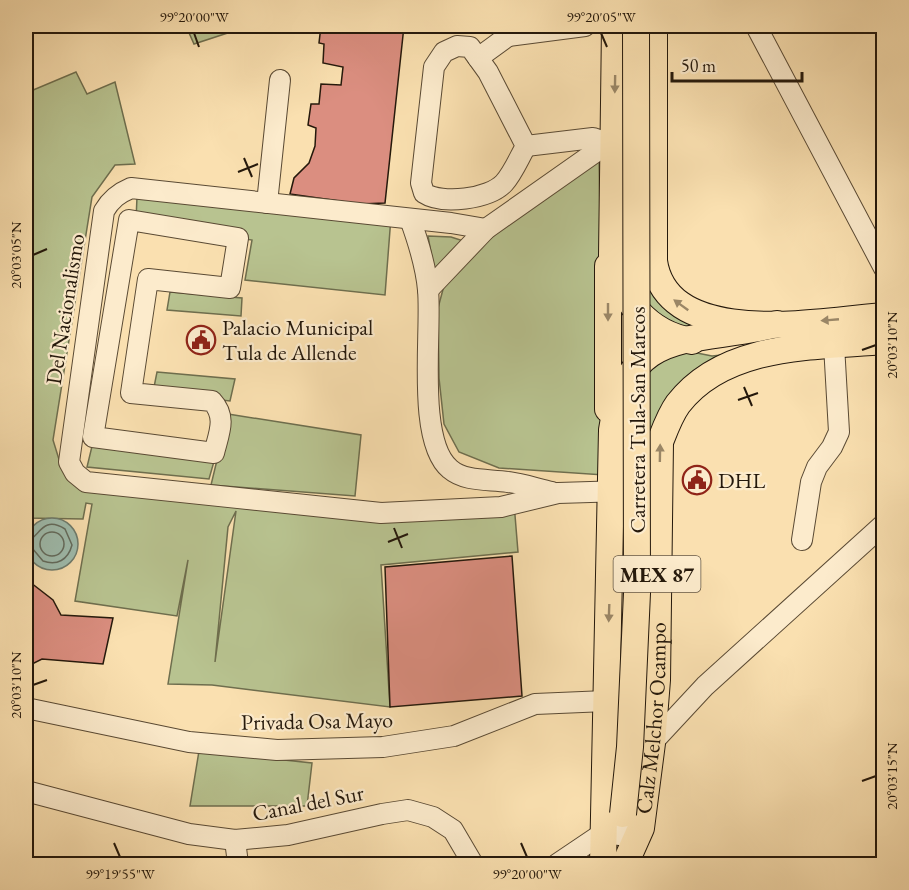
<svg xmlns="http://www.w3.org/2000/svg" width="909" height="890" font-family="'EB Garamond',serif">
<rect width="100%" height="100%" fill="#fae0b0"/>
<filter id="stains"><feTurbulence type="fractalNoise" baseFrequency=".00333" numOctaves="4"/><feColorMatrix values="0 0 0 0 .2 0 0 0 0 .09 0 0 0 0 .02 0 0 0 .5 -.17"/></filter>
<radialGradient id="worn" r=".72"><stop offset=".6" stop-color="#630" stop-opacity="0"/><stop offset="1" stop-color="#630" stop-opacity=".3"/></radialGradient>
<g fill="#b8c390" stroke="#6e6e4e" stroke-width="1.5" fill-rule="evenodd">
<path d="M186,26H249L194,44Z"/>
<path d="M76,72L87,94L115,82L135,164L115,165L92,197L53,440L61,466L113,486L380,515L514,503L518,552L381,565L390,707L212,685L168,684L188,560L177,616L75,601L92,504L86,503L83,519L26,518V93ZM236,511L215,662L228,527Z"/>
<path d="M599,155L604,475L499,468L459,452L444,424L439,378L438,308L445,282L497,231Z"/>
<path d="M137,197L391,217L385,295L245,280L252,240L136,220Z"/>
<path d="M428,236L451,237L470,243L435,275Z"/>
<path d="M628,248L706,325L679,330L650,314Z"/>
<path d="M170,292L242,298L241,316L167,310Z"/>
<path d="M677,349L712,356L732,354L703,370L648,483L621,484V422L639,375Z"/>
<path d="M157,372L235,379L230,401L153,392Z"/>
<path d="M228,414L361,435L355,496L211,485Z"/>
<path d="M93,442L215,458L209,479L87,467Z"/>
<path d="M199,751L312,763L307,806H190Z"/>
</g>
<circle fill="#9ebdaf" stroke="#6d7b6d" stroke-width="1.5" cx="52" cy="544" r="26"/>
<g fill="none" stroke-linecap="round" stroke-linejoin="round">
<g stroke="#616a5d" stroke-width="1.5">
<circle cx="52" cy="544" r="12"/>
<path d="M26,541C39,540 41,514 65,529L72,545C68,560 57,566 43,561L32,548L26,547"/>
</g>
</g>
<g fill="#db8e80" stroke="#24180b" stroke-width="1.5">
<path d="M321,26H404L385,203L360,204L290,194L294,178L309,163L315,146L316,128L308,125L311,104H319L321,84L341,85L343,67L323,63L324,44L319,43Z"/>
<path d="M512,556L522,696L390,707L385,567Z"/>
<path d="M26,579L53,600L61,615L113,618L103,664L42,659L26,667Z"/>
</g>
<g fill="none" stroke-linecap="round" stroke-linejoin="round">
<g stroke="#5a4a34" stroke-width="22">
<g id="minor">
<path d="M505,26L508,36L585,26"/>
<path d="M756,26L884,268"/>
<path d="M457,46L470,47L488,72L526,146C519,158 513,173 504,183C489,199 442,205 424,193L421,183L434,67L444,52Z"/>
<path d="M478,58L508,36"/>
<path d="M526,146L593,138L608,143"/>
<path d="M267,203L280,80"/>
<path d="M410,219C418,241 426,267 428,290C432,331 416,441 450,469C465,482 489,479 508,482C523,484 538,489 552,492"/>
<path d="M129,220L238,238L230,288L148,279L131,393L212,401C227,417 219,433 214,453L93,437Z"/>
<path d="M486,229L451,223L131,188C119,193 111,199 104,211L69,462L75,473L86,482L381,513L501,507L558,493L623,491"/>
<path d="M428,290L486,229L614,139"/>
<path d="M802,540L811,482L817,467L832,447L839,432L834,345"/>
<path d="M26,708L189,742L277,750L383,747L454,736L535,704L606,701"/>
<path d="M652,743L705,686L884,524"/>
<path d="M26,791L189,834L235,840L288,835L382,814L408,810L433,817L453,830L473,864"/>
<path d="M235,840L238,864"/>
<path d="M557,864L603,833L620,835L641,828"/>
</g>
</g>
<g stroke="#24180b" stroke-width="28">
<g id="major">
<path d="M615,26L612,255C618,298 648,334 692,341"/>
<path d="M654,26V261C667,351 821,321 884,316"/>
<path d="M608,266V409"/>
<path d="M603,864L612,430C627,322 696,345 777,324"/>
<path id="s1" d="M625,864L641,828L652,743L657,680L660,442C665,429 670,415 678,404C725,343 814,347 884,341"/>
</g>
</g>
<use href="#minor" stroke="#fcebcc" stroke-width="20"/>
<use href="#major" stroke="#fae0b0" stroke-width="26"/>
<g stroke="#24180b" stroke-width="28" stroke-linecap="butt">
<path id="major-bridge" d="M623,814L630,747L637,593L636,26"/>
</g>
<use href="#major-bridge" stroke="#fae0b0" stroke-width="26"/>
</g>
<defs><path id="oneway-solid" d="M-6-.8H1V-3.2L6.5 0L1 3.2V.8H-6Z" transform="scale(1.5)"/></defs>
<g fill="#9a8666">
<use href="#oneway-solid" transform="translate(615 84) rotate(91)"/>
<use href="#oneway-solid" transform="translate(681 305) rotate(-144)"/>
<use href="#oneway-solid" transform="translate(608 312) rotate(90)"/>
<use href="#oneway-solid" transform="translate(830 320) rotate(175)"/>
<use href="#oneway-solid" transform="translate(660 453) rotate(-89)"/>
<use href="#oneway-solid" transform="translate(609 613) rotate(92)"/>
</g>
<path fill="none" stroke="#24180b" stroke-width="2" d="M194,33L199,47M601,33L607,47M244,158L252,177M238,172L258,164M33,255L47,249M862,350L876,345M744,387L752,406M738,400L758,393M394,528L402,548M388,542L408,534M33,685L47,680M862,781L876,776M114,843L120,857M521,843L527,857"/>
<defs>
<g id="civic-ring" transform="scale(1.5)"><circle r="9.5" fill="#fcebcc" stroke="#8f2418" stroke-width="1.5"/><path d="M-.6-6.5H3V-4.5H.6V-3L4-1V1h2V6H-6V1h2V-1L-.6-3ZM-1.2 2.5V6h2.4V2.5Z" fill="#8f2418"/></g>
</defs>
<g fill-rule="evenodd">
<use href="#civic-ring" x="201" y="340"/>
<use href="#civic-ring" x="697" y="480"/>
</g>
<g text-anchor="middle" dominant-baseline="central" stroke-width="4.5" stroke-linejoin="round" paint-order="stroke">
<rect fill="#fcebcc" stroke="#655745" stroke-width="1.5" x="613.5" y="556" width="87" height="36" rx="4.5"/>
<g font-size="21" font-weight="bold" fill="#24180b">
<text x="657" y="574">MEX 87</text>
</g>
<g font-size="22" fill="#24180b" stroke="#fcebcc">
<text transform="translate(65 309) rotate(-81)">Del Nacionalismo</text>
<text transform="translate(637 420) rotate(-90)">Carretera Tula-San Marcos</text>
<text stroke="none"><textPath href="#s1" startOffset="150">Calz Melchor Ocampo</textPath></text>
<text transform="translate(317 721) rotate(-1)">Privada Osa Mayo</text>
<text transform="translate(308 803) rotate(-11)">Canal del Sur</text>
</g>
<g font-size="22" fill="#24180b" stroke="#fcebcc" text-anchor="start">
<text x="222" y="327">Palacio Municipal<tspan x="222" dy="25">Tula de Allende</tspan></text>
<text x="718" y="480">DHL</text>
</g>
</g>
<rect width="909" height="890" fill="none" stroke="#fae0b0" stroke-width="66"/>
<path d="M672 72v9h130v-9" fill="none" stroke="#24180b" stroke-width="3"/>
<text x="681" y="72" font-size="18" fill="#24180b" stroke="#fcebcc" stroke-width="4.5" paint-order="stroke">50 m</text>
<rect x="33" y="33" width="843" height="824" fill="none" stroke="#24180b" stroke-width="2"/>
<g font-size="15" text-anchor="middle" fill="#24180b">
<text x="194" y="22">99°20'00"W</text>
<text x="601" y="22">99°20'05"W</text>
<text transform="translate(16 255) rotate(-90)" y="5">20°03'05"N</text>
<text transform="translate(892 345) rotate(-90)" y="5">20°03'10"N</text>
<text transform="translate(16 685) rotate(-90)" y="5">20°03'10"N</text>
<text transform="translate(892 776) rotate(-90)" y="5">20°03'15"N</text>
<text x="120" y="879">99°19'55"W</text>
<text x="527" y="879">99°20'00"W</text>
</g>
<rect width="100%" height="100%" filter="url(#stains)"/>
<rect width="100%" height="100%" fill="url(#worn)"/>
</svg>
